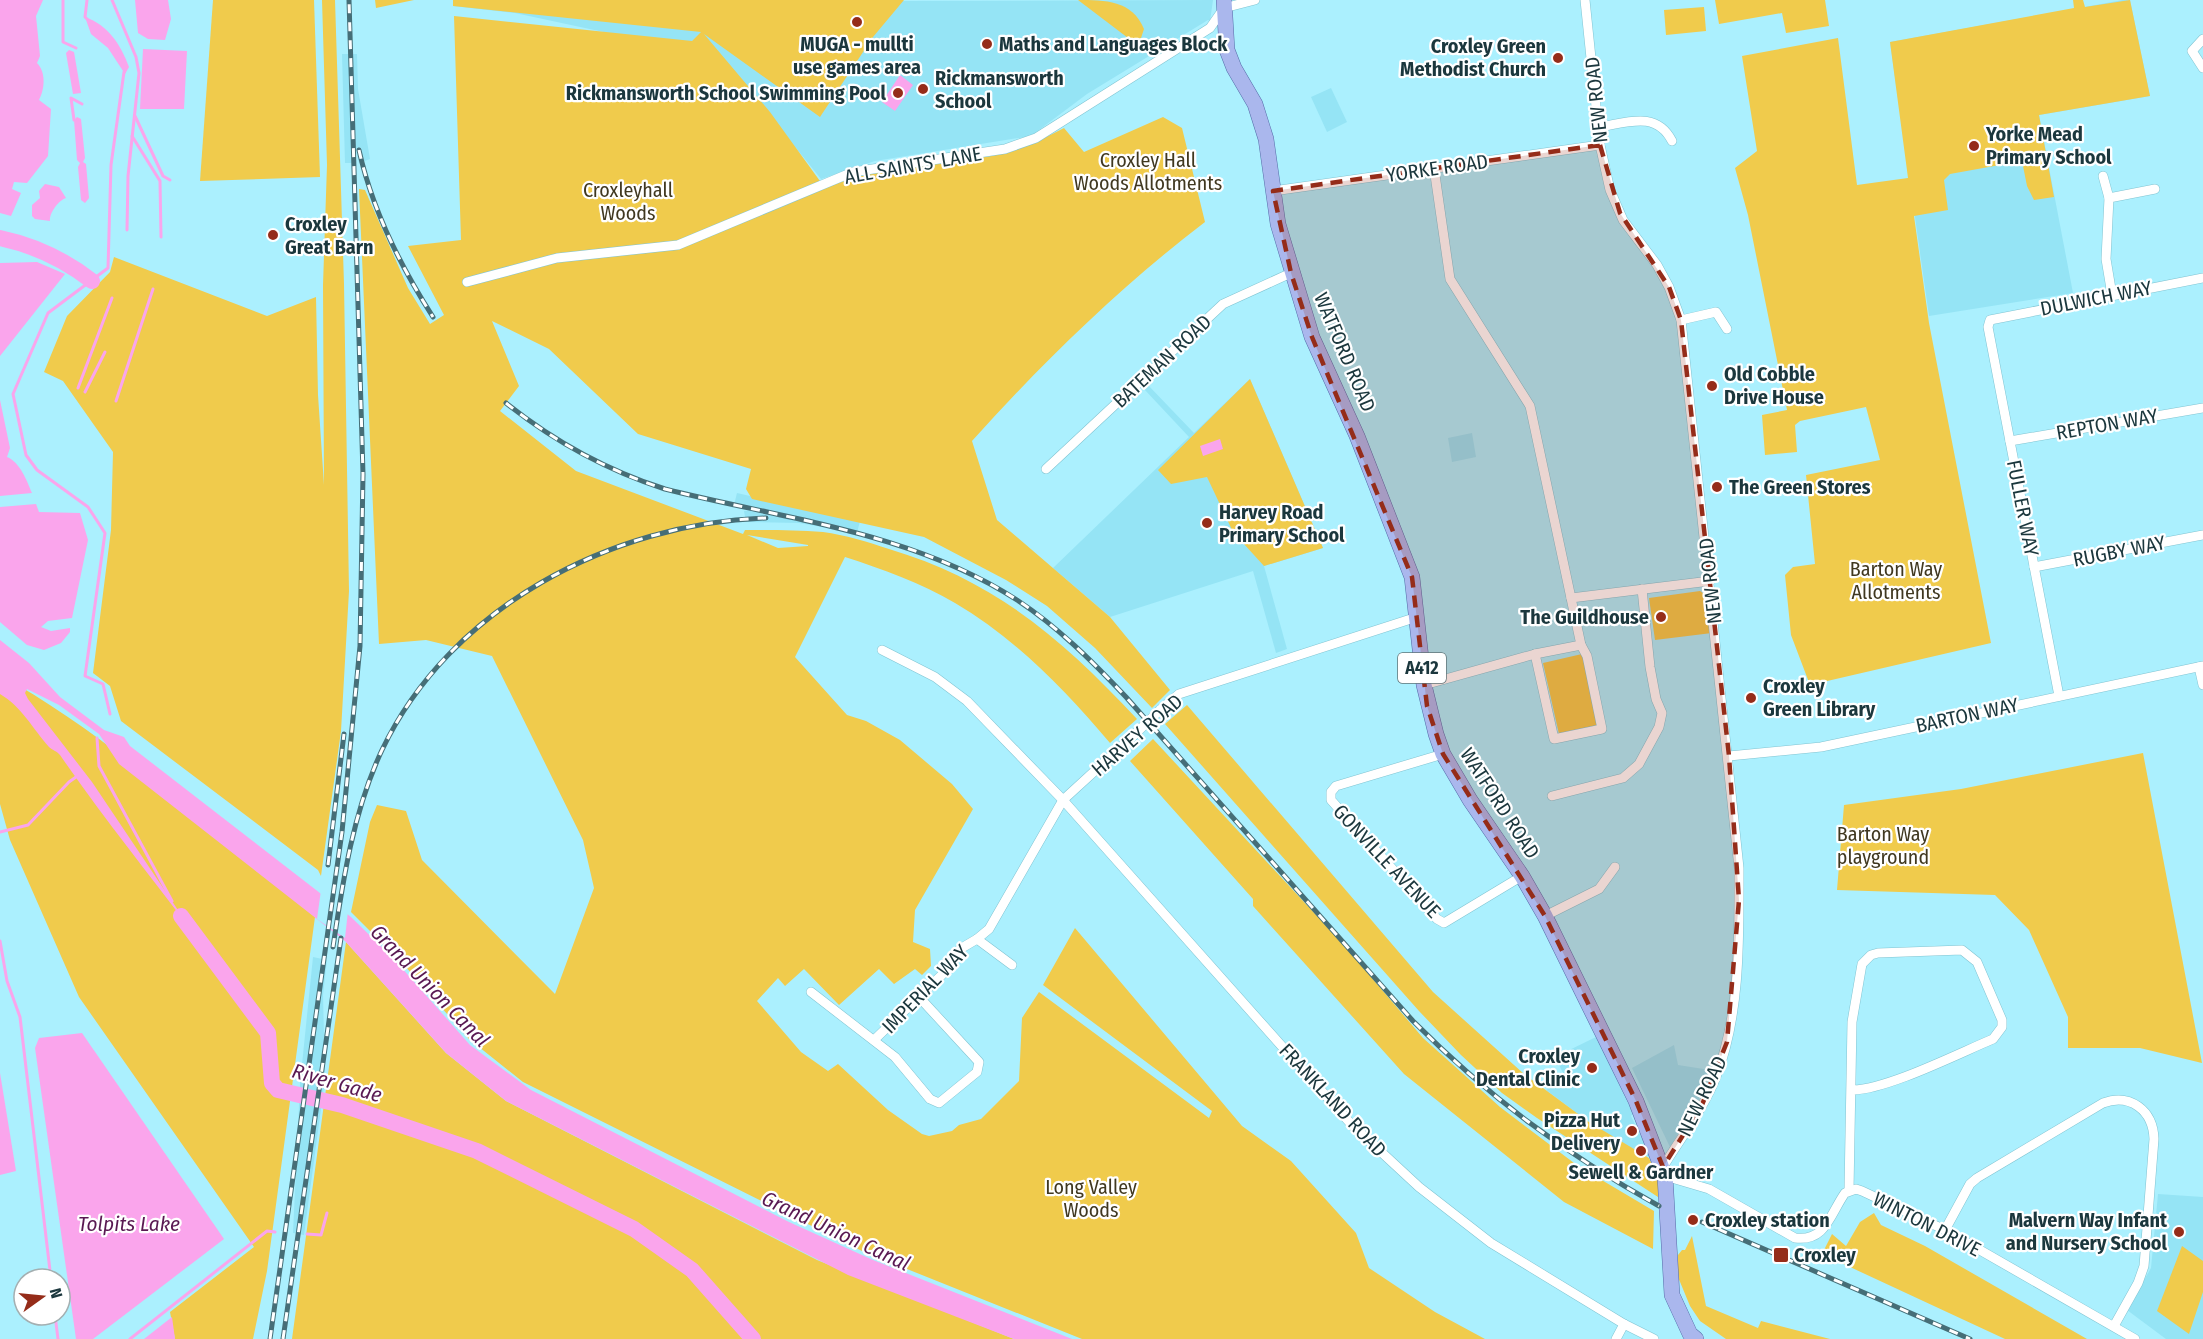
<svg xmlns="http://www.w3.org/2000/svg" width="2203" height="1339" font-family="'Fira Sans Condensed',sans-serif">
<rect width="100%" height="100%" fill="#abf0fe"/>
<g fill="#95e4f5">
<path d="M453,0L905,1L1213,0L1210,21L1208,20L1087,94L1031,136L875,161L821,179L702,32L652,78L613,34L515,13L453,6Z"/>
<path d="M2123,0H2130L2150,96L2039,115L2073,293L1929,316L1890,42Z"/>
<path d="M342,54H357L358,89L370,159L359,163L356,152V163H345Z"/>
<path d="M1331,88L1347,122L1327,132L1311,97Z"/>
<path d="M1250,379L1323,548L1264,566L1287,649L1276,653L1253,571L1110,617L1053,568L1189,437L1144,389L1148,385L1194,433Z"/>
<path d="M1472,433L1476,457L1452,462L1448,438Z"/>
<path d="M737,493L860,521L857,533L799,523L746,522L744,511L760,510L734,505Z"/>
<path d="M313,957L327,960L323,995L325,1079L304,1235L293,1233L300,1084Z"/>
<path d="M1596,1037L1633,1114L1631,1116L1651,1157L1641,1155L1589,1122L1546,1090L1566,1079L1555,1057Z"/>
<path d="M1674,1045L1678,1065L1710,1070L1699,1099L1670,1147L1632,1068Z"/>
<path d="M2158,1194L2203,1197V1339H2166L2127,1310L2151,1268Z"/>
</g>
<g fill="#f0cb4c" fill-rule="evenodd">
<path d="M213,0H314L320,177L200,181Z"/>
<path d="M322,0H335L344,284L349,591L341,731L321,876L318,870L121,721L110,686L93,673L111,530L113,452L63,381L44,372L67,316L110,272L114,257L267,316L316,297L318,395L324,485L323,285L327,165Z"/>
<path d="M375,0H414L376,8Z"/>
<path d="M453,0H904L873,37L820,117L704,34L770,112L825,188C877,166 936,166 991,156C1017,151 1041,140 1064,128L1084,152L1163,117L1182,128L1205,222C1121,286 1043,362 972,441L997,520L1110,617L1170,690L1152,708L1095,648L1047,606L1006,580L924,537L752,499L746,489L751,469L638,434L549,349L492,321L519,386L500,411L576,471L743,534L745,530C771,530 797,530 823,532C845,535 868,542 889,549C996,581 1063,640 1137,719L1110,743C1065,690 1016,639 955,603C921,583 882,569 845,557L795,657L847,715L866,721L900,740L952,784L973,809L915,910L913,942L930,949L931,966L922,975L915,969L894,984L879,969L839,1005L804,969L785,986L778,978L757,1001L801,1052L828,1071L838,1064L888,1110L922,1134L929,1136L952,1131L959,1125L981,1119L1019,1081L1022,1018L1039,992L1209,1118L1212,1111L1043,985L1075,928L1242,1126L1291,1161L1356,1233L1369,1268L1435,1312L1485,1339H1082L862,1251L523,1082L469,1039L405,966L351,912L370,822L377,805L406,811L422,860L555,994L594,888L583,840L492,656L426,640L379,644L359,189L365,190L408,288L430,324L444,315L408,246L461,240L454,16L692,41L701,32L453,6ZM747,535L808,545V546L778,548Z"/>
<path d="M1078,0C1105,0 1132,0 1144,29L1141,38L1132,41Z"/>
<path d="M1715,0H1825L1829,26L1786,33L1782,13L1719,24Z"/>
<path d="M2073,0H2083L2085,7L2130,0L2150,96L2039,115L2054,197L2034,200L2027,186L2022,161L1950,174L1944,180L1948,210L1914,216L1929,323L1991,643L1810,685L1791,635L1785,575L1793,567L1815,564L1806,475L1880,460L1866,407L1800,421L1795,425L1797,452L1765,455L1762,415L1787,410L1748,215L1735,168L1757,151L1742,56L1838,38L1857,185L1908,178L1890,42L2074,8Z"/>
<path d="M1704,7L1706,31L1666,35L1664,10Z"/>
<path d="M1250,379L1323,548L1264,566L1233,532L1207,477L1171,484L1158,470Z"/>
<path d="M1700,591L1708,597L1712,633L1655,640L1649,598Z"/>
<path d="M1582,654L1598,725L1559,734L1543,663Z"/>
<path d="M0,675C113,737 215,834 315,917L267,1271L253,1339H175L170,1312L254,1247L79,997L10,840L0,804Z"/>
<path d="M1187,705L1433,992L1524,1074L1589,1122L1649,1158L1660,1182L1658,1197L1537,1118L1502,1093L1461,1055L1419,1011L1165,724Z"/>
<path d="M1153,739L1343,944L1423,1038L1500,1107L1578,1166L1654,1211L1653,1249L1564,1202L1404,1074L1253,906V899L1130,761Z"/>
<path d="M2143,753L2202,1063L2140,1048H2068V1017L2029,930L1995,895L1837,890L1844,805L1961,789Z"/>
<path d="M346,942L446,1053L506,1101L817,1260L1014,1339H292Z"/>
<path d="M1874,1213L1881,1225L1925,1246L2087,1339H2005L1822,1254L1832,1234L1846,1246L1860,1222Z"/>
<path d="M1692,1236L1706,1306L1758,1328L1761,1321L1830,1339H1726L1700,1321L1690,1306L1678,1277V1255L1682,1250H1685Z"/>
<path d="M2182,1246L2203,1261V1292L2189,1334L2157,1311Z"/>
</g>
<g fill="#faa5ec">
<path d="M0,0H43L36,16L40,56L37,63C46,72 45,89 39,100L51,109L48,156L27,183L14,182L12,189L21,193L11,216L0,213Z"/>
<path d="M135,0H168L171,19L165,40L148,39L138,33Z"/>
<path d="M85,17C108,25 121,45 129,67L125,74L108,48L91,34Z"/>
<path d="M143,49L187,51L184,109H140Z"/>
<path d="M69,50L74,52L81,93L73,94L66,53Z"/>
<path d="M900,75L913,85L895,111L882,102Z"/>
<path d="M77,117L81,119L85,158L83,162L86,164L89,198L85,203L81,200L78,167L80,163L77,160L74,120Z"/>
<path d="M45,184L59,187L66,198C59,200 49,213 50,221L35,219L32,216V205L40,198L39,191Z"/>
<path d="M37,262L65,274L0,356V263Z"/>
<path d="M0,400L10,448L7,457C20,462 27,481 32,493L0,496Z"/>
<path d="M1220,439L1223,449L1203,456L1200,446Z"/>
<path d="M36,504L39,512L80,513L88,540L72,618L48,621L41,627L51,631L70,628V632L61,643L44,650L27,645L0,622V507Z"/>
<path d="M0,640L29,663L60,697L104,730L124,737L130,746L351,917L393,958L470,1045L531,1090L789,1222L873,1260L1072,1339H1014L848,1275L506,1101L446,1053L345,941L119,764L99,734L59,705L27,689L25,693L28,699L92,782L194,934C149,874 102,816 60,755C57,751 52,750 49,747C33,729 21,706 0,694Z"/>
<path d="M82,1033L224,1239L93,1339H76L35,1048L39,1038Z"/>
<path d="M0,1073L16,1171L0,1175Z"/>
<path d="M172,1317L175,1339H144Z"/>
</g>
<path fill="#abf0fe" d="M321,890L348,911L345,938L317,919Z"/>
<g fill="none" stroke-linecap="round" stroke-linejoin="round">
<g stroke="#faa5ec" stroke-width="3">
<path d="M63,0V42L76,48"/>
<path d="M87,0L85,17L87,19"/>
<path d="M112,0L136,57L139,73L128,176L127,230"/>
<path d="M135,116L163,176L170,180"/>
<path d="M74,120L71,98L82,104"/>
<path d="M132,136L160,181L161,237"/>
<path d="M78,388L112,298"/>
<path d="M85,392L105,352"/>
<path d="M116,401L153,289"/>
<path d="M110,714L103,684L85,676L105,533L88,507L37,470L26,455L13,394L48,313L108,268L111,165L124,72"/>
<path d="M97,738L99,766L172,901"/>
<path d="M0,832L28,825L69,782L76,777"/>
<path d="M0,941L7,981L20,1017L51,1279"/>
<path d="M307,1234L321,1235L327,1213"/>
<path d="M55,1315L58,1339"/>
<path d="M130,1339L267,1231L275,1232"/>
</g>
<g stroke="#faa5ec" stroke-width="16">
<path d="M0,238C33,245 65,260 92,281"/>
<path d="M181,916L268,1033L272,1083L278,1090L342,1105L477,1151L634,1229L692,1270L753,1339"/>
</g>
<g stroke="#81c4d2" stroke-width="10">
<g id="minor">
<path d="M1585,0L1600,145L1610,190L1623,220L1657,265L1669,287L1681,320L1739,868C1739,936 1741,1013 1716,1077C1703,1110 1681,1137 1663,1167"/>
<path d="M2203,39L2192,51L2203,68"/>
<path d="M1598,127C1627,123 1656,110 1672,141"/>
<path d="M1434,168L1450,279L1530,406L1571,598"/>
<path d="M2103,176L2109,198"/>
<path d="M1273,191L1600,145"/>
<path d="M467,282L557,258L678,245L853,172L1005,149L1036,138L1210,28L1224,8L1255,0"/>
<path d="M2112,295L2106,259L2109,198L2155,189"/>
<path d="M1681,320L1716,312L1727,329"/>
<path d="M2010,441L2203,408"/>
<path d="M1046,469L1223,304L1291,273"/>
<path d="M2034,567L2203,535"/>
<path d="M882,650L935,677L967,701L1063,800L1351,1124L1419,1187L1491,1243L1624,1324L1654,1339"/>
<path d="M1535,654L1554,739L1602,729L1587,656L1581,645"/>
<path d="M2199,667L2203,685"/>
<path d="M1424,685L1535,654L1581,645L1571,598L1710,581"/>
<path d="M2059,696L1988,327L1990,320L2203,278"/>
<path d="M1160,710L1179,694L1417,617"/>
<path d="M1443,754L1336,786L1331,792V800L1437,919L1444,923L1522,876"/>
<path d="M1729,756L1821,747L2203,666"/>
<path d="M1552,796L1623,778L1639,764L1659,727L1662,713L1656,699L1650,667L1642,589"/>
<path d="M1545,916L1599,889L1615,867"/>
<path d="M1012,965L977,939L989,929L1063,800L1134,735"/>
<path d="M811,992L895,1057L930,1099L939,1103L977,1072L979,1062L920,998"/>
<path d="M874,1040L949,968L960,949L977,939"/>
<path d="M1665,1176L1709,1189L1795,1238C1826,1242 1830,1214 1845,1193L1856,1189L1862,1191L1945,1230L2135,1339"/>
<path d="M1849,1190L1852,1022L1862,964L1871,955L1878,953L1962,950L1977,962L2002,1020V1027L1993,1039C1957,1054 1888,1089 1853,1090"/>
<path d="M1945,1230L1970,1184L1977,1178L2103,1103C2130,1093 2153,1110 2154,1139L2144,1266L2138,1283L2114,1326"/>
<path d="M1616,1339L1624,1324"/>
</g>
</g>
<g stroke="#546ba8" stroke-width="16">
<path id="primary" d="M1224,0L1227,50L1234,68L1255,104L1266,139L1278,224L1312,337L1357,436L1412,577L1424,685L1436,734L1443,754L1470,800L1522,876L1545,916L1636,1101L1665,1176L1672,1295L1690,1334L1696,1339"/>
</g>
<use href="#minor" stroke="#fff" stroke-width="9"/>
<use href="#primary" stroke="#aab7ed" stroke-width="15"/>
<g stroke="#466e77" stroke-width="5">
<g id="rail">
<path d="M359,150C372,209 401,267 433,317"/>
<path d="M506,403C555,442 606,470 665,489C784,519 912,532 1017,600C1058,627 1092,661 1126,697L1413,1021C1490,1098 1564,1153 1659,1206"/>
<path d="M328,865L344,734"/>
<path d="M333,947C343,880 353,812 382,750C450,607 612,523 766,518"/>
<path d="M1702,1222L1970,1339"/>
<path d="M270,1339L342,832L360,646L363,474L349,0"/>
<path d="M283,1339L341,938"/>
</g>
</g>
<use href="#rail" stroke="#fff" stroke-width="3" stroke-dasharray="9" stroke-linecap="butt"/>
<g stroke="#81c4d2" stroke-width="10" stroke-linecap="butt">
<path id="minor-bridge" d="M1134,735L1160,710"/>
</g>
<use href="#minor-bridge" stroke="#fff" stroke-width="9"/>
</g>
<path fill="#952c19" fill-opacity="0.2" stroke="#952c19" stroke-width="4.5" stroke-dasharray="12 8" stroke-linejoin="round" d="M1600,145L1620,213L1669,287L1681,320L1729,756L1739,900L1727,1042L1702,1105L1663,1167L1636,1101L1545,916L1443,754L1427,706L1412,577L1312,337L1291,273L1273,191Z"/>
<g fill="#952c19" stroke="#fff" stroke-width="2">
<circle cx="857" cy="22" r="6"/>
<circle cx="987" cy="44" r="6"/>
<circle cx="1558" cy="58" r="6"/>
<circle cx="923" cy="89" r="6"/>
<circle cx="898" cy="93" r="6"/>
<circle cx="1974" cy="146" r="6"/>
<circle cx="273" cy="235" r="6"/>
<circle cx="1712" cy="386" r="6"/>
<circle cx="1717" cy="487" r="6"/>
<circle cx="1207" cy="523" r="6"/>
<circle cx="1661" cy="617" r="6"/>
<circle cx="1751" cy="698" r="6"/>
<circle cx="1592" cy="1068" r="6"/>
<circle cx="1632" cy="1131" r="6"/>
<circle cx="1641" cy="1151" r="6"/>
<circle cx="1693" cy="1220" r="6"/>
<circle cx="2179" cy="1232" r="6"/>
<rect x="1773" y="1247" width="16" height="16" rx="3"/>
</g>
<g text-anchor="middle" dominant-baseline="central" stroke-width="4.5" stroke-linejoin="round" paint-order="stroke">
<rect fill="#fff" stroke="#5f7377" stroke-width="1.5" x="1398" y="653" width="48" height="30" rx="4.5"/>
<g font-size="18" font-weight="bold" fill="#1b373d">
<text x="1422" y="668">A412</text>
</g>
<g font-size="20" font-weight="bold" fill="#1b373d" stroke="#fff" text-anchor="start">
<text x="857" y="44" text-anchor="middle">MUGA - mullti<tspan x="857" dy="23">use games area</tspan></text>
<text x="999" y="44">Maths and Languages Block</text>
<text x="1546" y="46" text-anchor="end">Croxley Green<tspan x="1546" dy="23">Methodist Church</tspan></text>
<text x="935" y="78">Rickmansworth<tspan x="935" dy="23">School</tspan></text>
<text x="886" y="93" text-anchor="end">Rickmansworth School Swimming Pool</text>
<text x="1986" y="134">Yorke Mead<tspan x="1986" dy="23">Primary School</tspan></text>
<text x="285" y="224">Croxley<tspan x="285" dy="23">Great Barn</tspan></text>
<text x="1724" y="374">Old Cobble<tspan x="1724" dy="23">Drive House</tspan></text>
<text x="1729" y="487">The Green Stores</text>
<text x="1219" y="512">Harvey Road<tspan x="1219" dy="23">Primary School</tspan></text>
<text x="1649" y="617" text-anchor="end">The Guildhouse</text>
<text x="1763" y="686">Croxley<tspan x="1763" dy="23">Green Library</tspan></text>
<text x="1580" y="1056" text-anchor="end">Croxley<tspan x="1580" dy="23">Dental Clinic</tspan></text>
<text x="1620" y="1120" text-anchor="end">Pizza Hut<tspan x="1620" dy="23">Delivery</tspan></text>
<text x="1641" y="1172" text-anchor="middle">Sewell &amp; Gardner</text>
<text x="1705" y="1220">Croxley station</text>
<text x="2167" y="1220" text-anchor="end">Malvern Way Infant<tspan x="2167" dy="23">and Nursery School</tspan></text>
<text x="1794" y="1255">Croxley</text>
</g>
<g font-size="20" fill="#1b373d" stroke="#fff">
<text transform="translate(1596 100) rotate(-96)">NEW ROAD</text>
<text transform="translate(913 165) rotate(-10)">ALL SAINTS' LANE</text>
<text transform="translate(1437 168) rotate(-8)">YORKE ROAD</text>
<text transform="translate(2096 298) rotate(-11)">DULWICH WAY</text>
<text transform="translate(1345 352) rotate(67)">WATFORD ROAD</text>
<text transform="translate(1162 361) rotate(-43)">BATEMAN ROAD</text>
<text transform="translate(2107 424) rotate(-10)">REPTON WAY</text>
<text transform="translate(2023 508) rotate(79)">FULLER WAY</text>
<text transform="translate(2119 551) rotate(-11)">RUGBY WAY</text>
<text transform="translate(1710 581) rotate(-96)">NEW ROAD</text>
<text transform="translate(1967 715) rotate(-12)">BARTON WAY</text>
<text transform="translate(1137 735) rotate(-41)">HARVEY ROAD</text>
<text transform="translate(1500 803) rotate(57)">WATFORD ROAD</text>
<text transform="translate(1387 861) rotate(47)">GONVILLE AVENUE</text>
<text transform="translate(925 989) rotate(-46)">IMPERIAL WAY</text>
<text transform="translate(1702 1096) rotate(-64)">NEW ROAD</text>
<text transform="translate(1333 1100) rotate(47)">FRANKLAND ROAD</text>
<text transform="translate(1927 1224) rotate(27)">WINTON DRIVE</text>
</g>
<g font-size="20" fill="#403820" stroke="#fff">
<text x="1148" y="160">Croxley Hall<tspan x="1148" dy="23">Woods Allotments</tspan></text>
<text x="628" y="190">Croxleyhall<tspan x="628" dy="23">Woods</tspan></text>
<text x="1896" y="569">Barton Way<tspan x="1896" dy="23">Allotments</tspan></text>
<text x="1883" y="834">Barton Way<tspan x="1883" dy="23">playground</tspan></text>
<text x="1091" y="1187">Long Valley<tspan x="1091" dy="23">Woods</tspan></text>
</g>
<g font-size="21" font-style="italic" fill="#591952" stroke="#fff">
<text transform="translate(430 986) rotate(46)">Grand Union Canal</text>
<text transform="translate(337 1083) rotate(16)">River Gade</text>
<text x="129" y="1224">Tolpits Lake</text>
<text transform="translate(836 1231) rotate(25)">Grand Union Canal</text>
</g>
</g>
<g transform="translate(42 1297) rotate(75)"><circle r="28" fill="#ffffff" stroke="#a4afb1" stroke-width="1.5"/>
<path d="M0-4.5L10 22L0 15L-10 22Z" fill="#952c19"/>
<text y="-9" font-size="16" font-weight="bold" text-anchor="middle" fill="#1b373d">N</text>
</g>
</svg>
